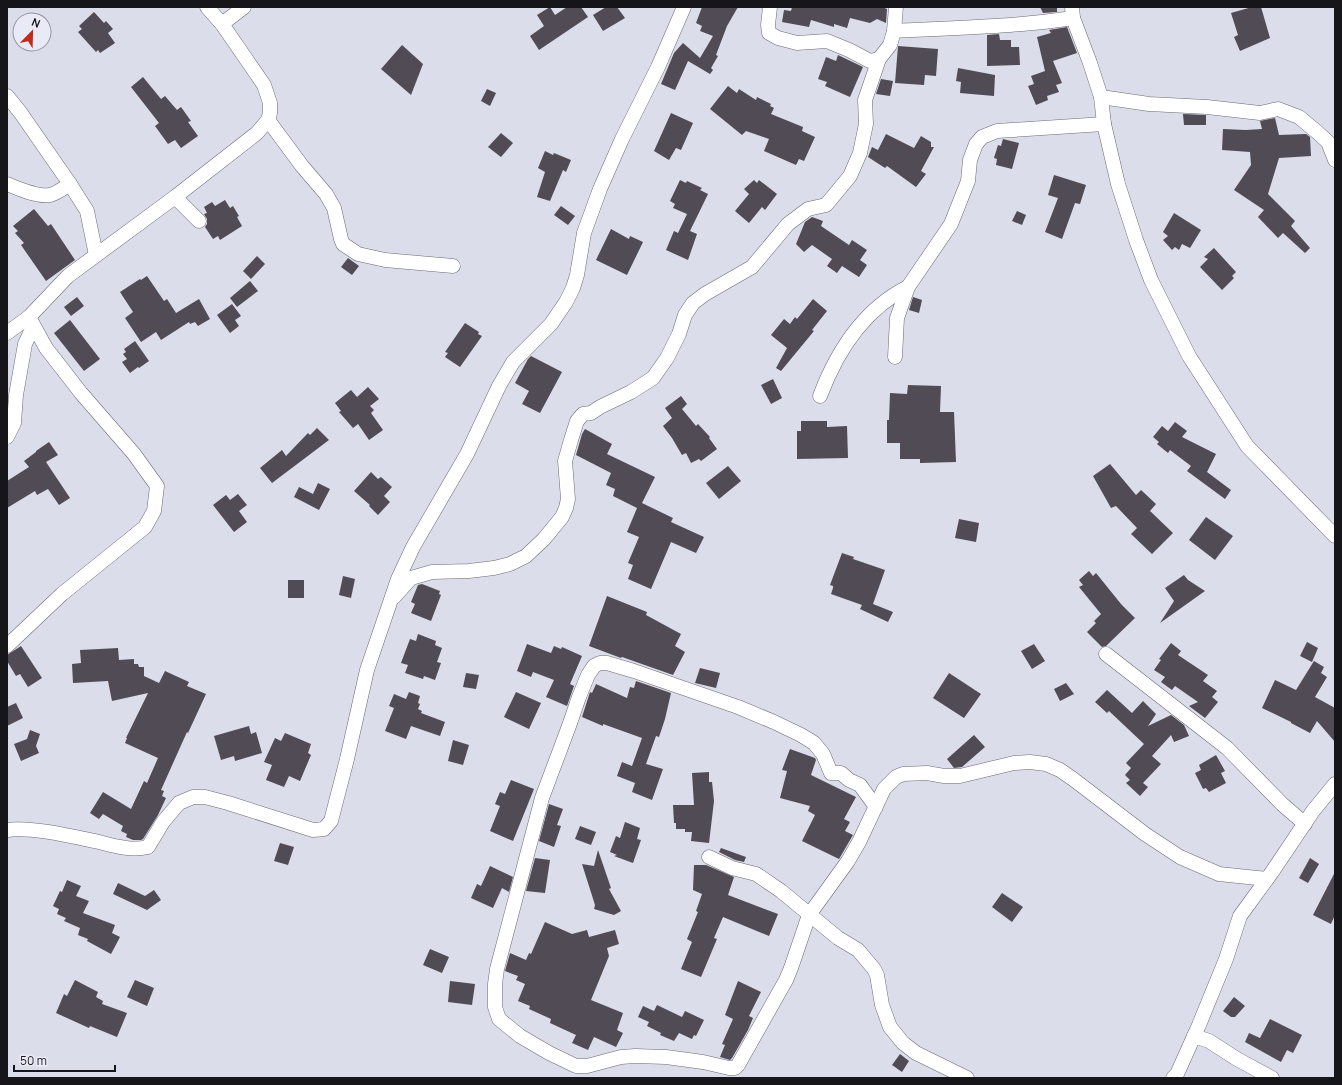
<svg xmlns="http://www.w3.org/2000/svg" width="1342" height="1085" font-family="Manrope,sans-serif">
<rect width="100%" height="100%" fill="#dcddea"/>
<g fill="#504b55">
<path d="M550,7L555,15L567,7H581L588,17L539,50L530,36L544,26L537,15Z"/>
<path d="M606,7H617L625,18L603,31L593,15Z"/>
<path d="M702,7H738L727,26L716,55L718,56L711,68L713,70L710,74L688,61L675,90L661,84L674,53L683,43L700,58L713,36L700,31L702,26L696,23Z"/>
<path d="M792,7H882L887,9L886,23L877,19L870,23L850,18L847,28L834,24V27L811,20L809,27L782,22L784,10L791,11Z"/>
<path d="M1040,7H1057V12L1043,13Z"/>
<path d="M1252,7H1261L1270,38L1240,51L1234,37L1238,35L1231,13Z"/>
<path d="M94,12L104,23L106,21L113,29L108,33L115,43L100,53L98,50L96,52L78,32L82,29L79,26Z"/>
<path d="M1067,27L1077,53L1053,61L1062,83L1056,85L1059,92L1047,96L1048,100L1036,105L1028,86L1034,84L1031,76L1045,71L1037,37L1051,33L1049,30Z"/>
<path d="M999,34L1000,40H1011V47H1019L1020,65L987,66V35Z"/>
<path d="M402,45L423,64L411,95L381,69Z"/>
<path d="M898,46L938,49L936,76L925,75L924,85L895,83Z"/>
<path d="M838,55L863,67L850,97L825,86L827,82L818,79L826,57L836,61Z"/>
<path d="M958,68L995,75L994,96L960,93L961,82L956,81Z"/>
<path d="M143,77L161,99L165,96L177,110L181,107L191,121L188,122L198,136L181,148L175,140L168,144L155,126L159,123L131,87Z"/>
<path d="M881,79L893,81L890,96L876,94Z"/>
<path d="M728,86L737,93L739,89L756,100L757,97L771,104L770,106L774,108L771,114L803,127L802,131L815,137L804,161L799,159L796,165L764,151L769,139L746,131L742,135L710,109Z"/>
<path d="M487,89L496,93L490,106L481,101Z"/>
<path d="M671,113L693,123L681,150L676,148L669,160L654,151Z"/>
<path d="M1183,114L1206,115V125H1184Z"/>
<path d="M1275,118L1279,135L1306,134L1310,137L1311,156L1279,158L1268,194L1295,221L1291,226L1310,248L1305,253L1283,233L1278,238L1258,217L1264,210L1234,190L1251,165L1250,152L1222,150L1223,129L1246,130L1262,129L1260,121Z"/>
<path d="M501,133L513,143L501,157L488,147Z"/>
<path d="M886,134L914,148L921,136L931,142V147H934L921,171L926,174L916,187L887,166L885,168L868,157L872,147L878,150Z"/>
<path d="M1003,139L1019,143L1012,169L996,165L997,159L994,158L998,145L1001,146Z"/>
<path d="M545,151L553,155L554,153L571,160L566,172L563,170L550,201L537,197L545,172L538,168Z"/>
<path d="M1054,175L1086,185L1080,204L1075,203L1062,239L1045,232L1058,198L1048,195Z"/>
<path d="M680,180L686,183L687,181L702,188L700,190L708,194L690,231L697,234L688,260L666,250L674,231L678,233L687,214L673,208L675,204L670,201Z"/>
<path d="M754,180L757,183L759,180L777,194L765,210L762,207L749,223L735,211L749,194L744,189Z"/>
<path d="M225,200L230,208L233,206L239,216L237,217L242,226L220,240L218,236L213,239L205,227L207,224V219L204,214L207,213L204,207L212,202L215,206Z"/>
<path d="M561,206L575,216L568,225L554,215Z"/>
<path d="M34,209L48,226L51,224L75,260L46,281L21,245L24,243L15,233L18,231L13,226Z"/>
<path d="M1017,211L1026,215L1022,225L1012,221Z"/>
<path d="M1174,213L1201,230L1190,248L1182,244L1179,250L1175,247L1172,250L1163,240L1168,236L1163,232Z"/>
<path d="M812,217L823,221L821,226L849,245L852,240L867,250L860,260L867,265L859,277L842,266L837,273L827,266L832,259L812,245L804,252L796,244L805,222Z"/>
<path d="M611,229L629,239L630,236L643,242L627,275L596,260Z"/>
<path d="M1214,248L1236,272L1232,276L1234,278L1222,290L1200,267L1208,259L1204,257Z"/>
<path d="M257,256L265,264L251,279L243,271Z"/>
<path d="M348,258L359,266L352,275L341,267Z"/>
<path d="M147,276L164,301L167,299L176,313L199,299L210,319L198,326L195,322L190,324L189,322L161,340L156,332L141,342L125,318L133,312L120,292L140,279L141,280Z"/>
<path d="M250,281L258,291L237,307L230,298Z"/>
<path d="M77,297L84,306L71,316L64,307Z"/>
<path d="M913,297L922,300L919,313L909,310Z"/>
<path d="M813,299L827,311L812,330L814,331L781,371L776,368L787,348L771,335L784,319L790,324L795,317L797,319Z"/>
<path d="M232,304L241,316L235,320L239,326L230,333L217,315Z"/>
<path d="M70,320L100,359L84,371L54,333Z"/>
<path d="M465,323L479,332L478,334L482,336L460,367L445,357L448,353L445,352Z"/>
<path d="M135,341L149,361L139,368L138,367L130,373L122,362L127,359L123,354L126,352L124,349Z"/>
<path d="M531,356L562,372L540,413L522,404L529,391L515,383L528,359Z"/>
<path d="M773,379L782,398L771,404L761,385Z"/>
<path d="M908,385L941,386L940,412H954L956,462L920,463V459H900V443H887V420H889L890,393L907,394Z"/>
<path d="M368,387L379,399L370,406L374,410L371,413L383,430L369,440L358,424L353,428L339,412L341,411L335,403L351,390L357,397Z"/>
<path d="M681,396L687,404L682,409L696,426L698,424L710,437L709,438L717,449L701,461L699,459L691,463L686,453L682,455L672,438L663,426L672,418L665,408Z"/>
<path d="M801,421H827V427L847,426L848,458L797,459V431H801Z"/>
<path d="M1175,422L1187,431L1182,437L1216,454L1207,472L1231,490L1225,499L1187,471L1191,466L1170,450L1168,453L1157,444L1159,442L1153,437L1162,426L1168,431Z"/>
<path d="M317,428L329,440L272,483L260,468L282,450L286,456L308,433L310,435Z"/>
<path d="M585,429L612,444L607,454L655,477L642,503L673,518L671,522L704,537L696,553L671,542L651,589L628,579L633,565L628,563L639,537L627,532L637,508L613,496L615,489L606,485L611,473L576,455L582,434Z"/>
<path d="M49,442L58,455L46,462L70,498L59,505L48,489L37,495L35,491L7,508V481L29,467L24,461L36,452V451Z"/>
<path d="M1110,464L1136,495L1141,490L1156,504L1150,511L1173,533L1152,554L1131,534L1137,528L1116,506L1111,508L1093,476Z"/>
<path d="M728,466L741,481L719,499L706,483Z"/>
<path d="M371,472L378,479L381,477L392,487L384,496L390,502L378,515L369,506L370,505L354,491Z"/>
<path d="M318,483L330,489L319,510L294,497L299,487L313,494Z"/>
<path d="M238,494L247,505L239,511L247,522L234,532L213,505L226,495L230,500Z"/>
<path d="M1206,517L1233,536L1215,560L1189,540Z"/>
<path d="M959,519L979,523L976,542L955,538Z"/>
<path d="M842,553L854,557L853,559L885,570L873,604L893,612L888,622L860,609L862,605L831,594L833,588V586L830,585Z"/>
<path d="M1089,571L1093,576L1096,573L1121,604L1135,618L1106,646L1102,647L1087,632L1096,623L1094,621L1101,614L1079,587L1083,585L1079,580Z"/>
<path d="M1184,575L1188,580L1205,591L1160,623L1174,601L1165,588Z"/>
<path d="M343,576L355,579L351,598L339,595Z"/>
<rect x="288" y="580" width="16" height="18"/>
<path d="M422,584L440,591L439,594L441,595L431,621L411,613L415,604L411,602L418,585Z"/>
<path d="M607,596L647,612L646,615L681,634L675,646L685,652L673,675L622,657L621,658L589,646Z"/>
<path d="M418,634L436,641L435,645L442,648L437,662L441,663L435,680L424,676L423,679L405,673L408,665L401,663L410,639L416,641Z"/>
<path d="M1307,642L1318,648L1312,662L1300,656Z"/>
<path d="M1171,643L1181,651L1178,655L1208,675L1203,681L1217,691L1212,697L1218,702L1205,718L1189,706L1198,702L1175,686L1172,690L1161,682L1165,677L1154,670L1161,660L1159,659Z"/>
<path d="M527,644L551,653L554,646L561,649L562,647L582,656L570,684L574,686L567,706L546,697L554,680L533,672L531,677L517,671Z"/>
<path d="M1034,644L1045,661L1032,669L1021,651Z"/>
<path d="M21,646L42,678L28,687L20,674L16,676L7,661V655Z"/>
<path d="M118,648L119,660L134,659V664H138L139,667H144V676L159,683L165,671L189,682L187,686L206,694L188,733L187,732L161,790L164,791L162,796L166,798L158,815L143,839L141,840H133L126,837L127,834L121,831L123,826L103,814L99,819L90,813L103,792L131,809L144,781L147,783L158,758L125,743L127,738H126L148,693L112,701L108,681L73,683L72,664L81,663L80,650Z"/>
<path d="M1314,661L1324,667L1321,673L1327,677L1315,697L1335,708V742L1317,721L1310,733L1291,723V722L1262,708L1275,680L1296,690Z"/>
<path d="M700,668L720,673L716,688L695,683Z"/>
<path d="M466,673L479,675L476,689L463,687Z"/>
<path d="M949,673L981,694L964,718L933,698Z"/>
<path d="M636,681L671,693L665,719L659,737L656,736L646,764L663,769L652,800L632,792L635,783L617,776L622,762L632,766L642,738L603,724V726L582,717L590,692L592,693L596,684L627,698L630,687L634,688Z"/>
<path d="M1066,683L1074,694L1060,701L1054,689Z"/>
<path d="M1107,690L1132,713L1143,701L1156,714L1148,726L1171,715L1184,725L1189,736L1174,742L1171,735L1152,756L1161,764L1143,783L1148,787L1140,796L1126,783L1130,780L1125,775L1131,768L1126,763L1144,744L1109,711L1107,713L1095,702Z"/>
<path d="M409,692L420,696L418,703L420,704L418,709L422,711L421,713L445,722L440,736L411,726L406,739L385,731L394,708L389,706L394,694L406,699Z"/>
<path d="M516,692L541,703L529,729L504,717Z"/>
<path d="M16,703L23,718L7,726V707Z"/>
<path d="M249,726L251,734L256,732L262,753L235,761L234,756L221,760L214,736Z"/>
<path d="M30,730L40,734L36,746L39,753L21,761L14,744L27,739Z"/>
<path d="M285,733L311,744L308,753L311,755L300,781L289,776L284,787L266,780L272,765L264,762L275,738L281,741Z"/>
<path d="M974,735L985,747L962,767L954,768L947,759Z"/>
<path d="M453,740L469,745L463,765L448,761Z"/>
<path d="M790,749L815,758L816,760L811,775L856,797L844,819L850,822L845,831L853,835L839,859L802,841L815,815L808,811L810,806L780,798L787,771L782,770Z"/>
<path d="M1216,755L1225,771L1221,773L1226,783L1209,792L1206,788L1203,789L1195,773L1201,770L1199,765Z"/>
<path d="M709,772V782H712L714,801L709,843L691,841L692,832H685V829H676V823H674L673,805H694L692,773Z"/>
<path d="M511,780L534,789L513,841L490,831L500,806L495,804L500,792L505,794Z"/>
<path d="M549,804L563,809L557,825L561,826L554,847L539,841Z"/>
<path d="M625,822L640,828L637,839L641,840L633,863L614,856L617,855L610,852L616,836L620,838Z"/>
<path d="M580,826L596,832L591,845L575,839Z"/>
<path d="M280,843L294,847L288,865L274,861Z"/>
<path d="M721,848L746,857L744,862L735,860L719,852Z"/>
<path d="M598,850L611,888L609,889L621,911L614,915L594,909L595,905L582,864L594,866Z"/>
<path d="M535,858L550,860L545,893L526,891Z"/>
<path d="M1310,858L1319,864L1308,883L1299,878Z"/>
<path d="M694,865H706L734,877L728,895L778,914L769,936L723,917L714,938L717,939L701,977L681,969L692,942L687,939L698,912L696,911L702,894L693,890Z"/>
<path d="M490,866L513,877L509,892L502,888L493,908L471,898L477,884L481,886Z"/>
<path d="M1335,872V915L1331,924L1313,915Z"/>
<path d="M67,880L81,886L76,896L89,901L83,913L115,925L112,933L120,937L111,954L87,941L88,939L78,935L80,928L64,921L66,918L57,914L59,909L53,906L60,891L62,892Z"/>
<path d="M118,883L145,896L154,890L161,900L147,910L113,894Z"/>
<path d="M1002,893L1023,907L1012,922L992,907Z"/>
<path d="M545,922L572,934L587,930L589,937L615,930L619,944L607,948L609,956L591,1000L623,1013L617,1030L623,1033L616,1047L594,1037L588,1050L572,1043L576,1035L550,1023L551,1019L529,1009L530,1006L518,1001L525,984L516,980L518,976L505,971L510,953L526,960L529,953L531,954Z"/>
<path d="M430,949L449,957L442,973L423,965Z"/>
<path d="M75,980L98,992L96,997L103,1001L102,1004L127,1013L117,1037L90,1026L89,1028L56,1013L64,994L67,996Z"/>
<path d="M135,980L154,988L147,1006L127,997Z"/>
<path d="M450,981L475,984L472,1005L448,1002Z"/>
<path d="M738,981L761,992L749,1016L753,1018L748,1030L732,1058L730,1060L720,1057L725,1045L722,1044L733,1019L725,1015Z"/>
<path d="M1234,997L1245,1006L1235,1017H1231L1223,1011Z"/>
<path d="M657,1005L682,1017L685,1011L704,1020L696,1036L694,1035L692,1039L679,1033L674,1041L660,1035L661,1033L647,1026L649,1022L638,1017L643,1006L654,1011Z"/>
<path d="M1270,1019L1302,1035L1293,1053L1287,1050L1281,1062L1245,1042L1249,1033L1260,1038Z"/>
<path d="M900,1054L909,1061L902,1072L892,1065Z"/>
</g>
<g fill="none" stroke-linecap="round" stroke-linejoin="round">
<g stroke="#696a75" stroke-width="15">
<g id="street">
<path d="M770,7L768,25L769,33L778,38L797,43L827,41L849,50L870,61L879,59"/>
<path d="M1072,7L1073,18L1090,63L1101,97L1104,124L1118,184L1136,240L1151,280L1189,356L1247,446L1335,536"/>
<path d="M222,24L244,7"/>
<path d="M894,31C954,28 1014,27 1073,18"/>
<path d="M7,96L20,112L70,184L87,211L96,255"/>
<path d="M1101,97L1149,104L1207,107L1260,113L1278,109L1299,117L1317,132L1328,142L1335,160"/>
<path d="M268,120L302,166L326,194L334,208L341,239L343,244L358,254L385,260L453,266"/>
<path d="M7,184C19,189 37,197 50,195C57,193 64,188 70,184"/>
<path d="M175,197L199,221"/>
<path d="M7,333L29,317L68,276L175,197L257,133L268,120L270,113V103L264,85L222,24L207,7"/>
<path d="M895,357L897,318L908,287L951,224L968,181L970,160L976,144L982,137L997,131L1104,124"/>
<path d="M820,396C837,351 864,309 908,287"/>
<path d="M7,437L14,423L16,395L25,344L33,327"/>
<path d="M394,597L411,578L432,572L469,571L494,568L510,564L526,556L544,539L562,517L566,508L568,499L565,461L571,440L577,421L583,414L591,413L600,407L631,392L653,378L667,358L679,334L685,315L693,303L705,294L752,267L788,224L808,209L826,205L850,176L860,153L866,124L865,100L879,59L890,45L894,31L896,7"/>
<path d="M7,646L62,594L145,527L154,511L157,486L134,454L81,393L46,348L29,317"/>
<path d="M1106,654L1227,748L1282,804L1305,824"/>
<path d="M876,807L860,785L849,780L841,773H831L823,754L814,743L801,735L774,722L738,707L634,671L607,663H600L594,666L588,675L579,697L569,726L542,798L497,969L495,984V1007L499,1019L520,1036L549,1053L576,1066H587L621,1057L635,1056L666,1057L703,1062L729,1068H735L738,1065L786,980L791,968L809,915L848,861L859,842L884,789L896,777L903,774L927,773L944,776H960L1014,763L1030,762L1046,764L1060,770L1073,779L1145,834L1180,857L1219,874L1267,879"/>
<path d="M7,830C30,826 75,837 99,842C115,846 131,851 148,847L163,822L179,803L193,797H205L228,803L313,830L324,829L331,821L347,759L367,670L398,579L413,547L467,454L499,386L513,362L551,324L566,302L573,288L577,275L584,233L600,189L622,139L658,67L684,7"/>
<path d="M709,857L732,868L756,874L781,891L838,938L858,950L874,969L877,975L882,1005L890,1027L903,1043L916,1053L967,1078"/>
<path d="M1194,1036L1209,1041L1237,1059L1272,1078"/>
<path d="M1173,1078L1177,1074L1199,1025L1226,959L1240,916L1272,872L1313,811L1335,784"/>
</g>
</g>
<use href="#street" stroke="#fff" stroke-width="14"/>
</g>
<rect width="1342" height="1085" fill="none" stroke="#16161a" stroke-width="16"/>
<g transform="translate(32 32) rotate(23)"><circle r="19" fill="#eaeaf7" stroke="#95959f"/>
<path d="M0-3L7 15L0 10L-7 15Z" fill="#ba2d1f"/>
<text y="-6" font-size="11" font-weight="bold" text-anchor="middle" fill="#16161a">N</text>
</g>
<path d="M14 1065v6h101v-6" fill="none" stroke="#16161a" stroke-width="2"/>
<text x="20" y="1065" font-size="12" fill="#16161a" stroke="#eaeaf7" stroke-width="3" paint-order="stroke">50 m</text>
</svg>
